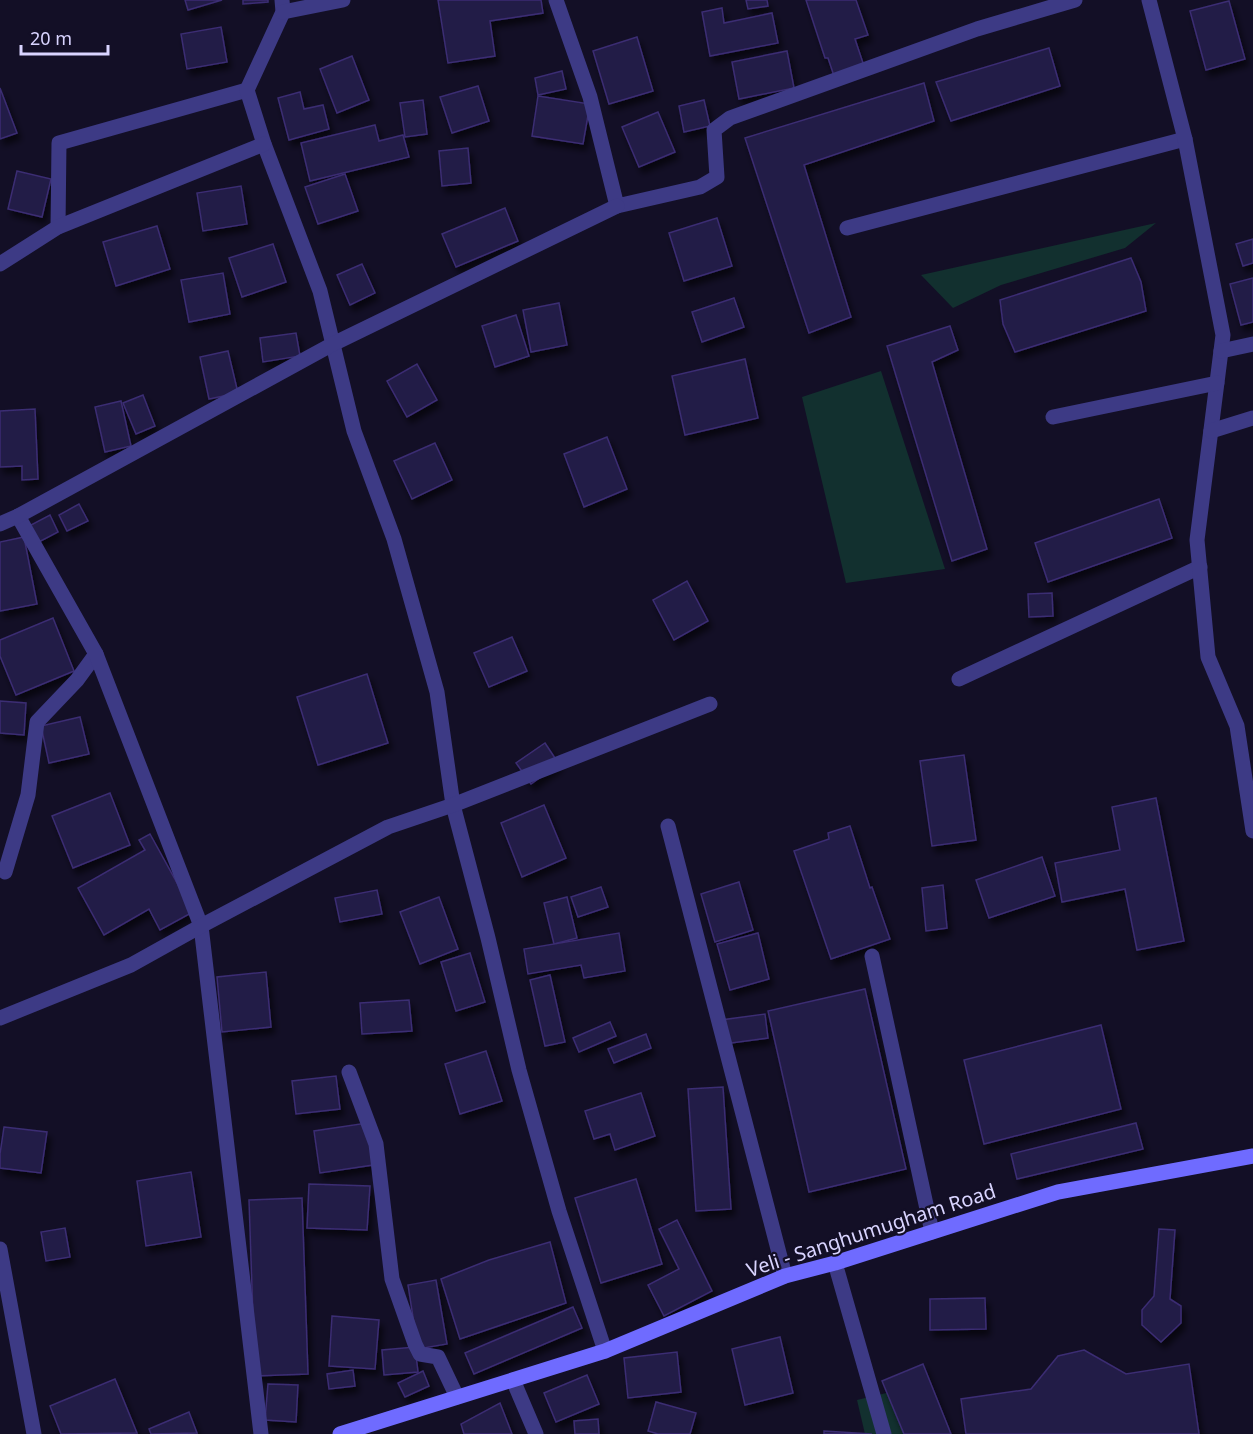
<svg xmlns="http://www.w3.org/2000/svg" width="1253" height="1434" font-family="'Noto Sans',sans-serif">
<defs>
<filter id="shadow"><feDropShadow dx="3.5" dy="6" stdDeviation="3" flood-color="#0009"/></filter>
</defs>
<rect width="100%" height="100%" fill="#130f26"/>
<g fill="#12302f">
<path d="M1156,223L1125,248L1001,285L953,308L921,275Z"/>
<path d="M881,371L945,569L846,583L802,397Z"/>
<path d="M899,1390L910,1434H865L857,1400Z"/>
</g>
<g fill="#241b47" stroke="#3b2d73" stroke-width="1.5" filter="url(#shadow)">
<path d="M185,0H222L188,10Z"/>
<path d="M243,0H268V2L243,4Z"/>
<path d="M438,0H541L543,13L490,21L495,56L448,63Z"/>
<path d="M746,0H767L768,6L748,9Z"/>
<path d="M806,0H856L868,35L855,39L864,66L834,76L828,58H825Z"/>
<path d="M1229,1L1245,59L1206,70L1190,11Z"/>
<path d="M722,8L724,23L772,13L778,43L710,56L702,12Z"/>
<path d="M221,27L227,62L187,69L181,34Z"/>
<path d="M637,37L653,91L609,104L593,51Z"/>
<path d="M1049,48L1060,86L951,121L936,82Z"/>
<path d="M787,51L794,88L739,99L732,62Z"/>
<path d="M352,56L369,100L337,113L320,69Z"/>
<path d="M562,71L566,89L538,95L535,78Z"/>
<path d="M924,83L934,121L804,165L851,317L809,333L745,138Z"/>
<path d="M478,86L489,121L452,133L440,97Z"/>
<path d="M0,88L17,133L0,139Z"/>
<path d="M300,92L304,109L323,105L329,129L289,140L278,98Z"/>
<path d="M538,96L590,104L583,144L532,136Z"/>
<path d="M423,100L427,134L405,137L400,103Z"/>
<path d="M704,100L710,126L684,132L679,106Z"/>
<path d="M658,112L675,152L639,167L622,127Z"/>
<path d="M375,125L379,141L403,135L409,157L310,181L301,143Z"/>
<path d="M468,148L471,183L442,186L439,151Z"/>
<path d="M17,171L51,179L42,217L8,209Z"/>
<path d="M345,174L358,211L318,224L305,187Z"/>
<path d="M241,186L247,224L203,231L197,193Z"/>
<path d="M505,208L518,241L456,267L442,234Z"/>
<path d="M717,218L732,266L684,281L669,233Z"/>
<path d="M157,226L170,269L116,286L103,242Z"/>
<path d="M1253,239V263L1243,266L1236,244Z"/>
<path d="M273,244L286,282L242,297L229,258Z"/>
<path d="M1131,258L1141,282L1146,311L1015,352L1003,324L1000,300Z"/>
<path d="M362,264L375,293L350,305L337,275Z"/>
<path d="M223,273L230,314L189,322L181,280Z"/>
<path d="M1253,278V322L1241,325L1230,284Z"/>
<path d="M734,298L744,327L702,342L692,312Z"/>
<path d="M559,303L567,345L531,352L523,310Z"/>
<path d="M516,315L529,356L495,367L482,326Z"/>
<path d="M950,326L958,350L932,362L987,549L952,561L887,346Z"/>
<path d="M296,333L300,356L263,362L260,338Z"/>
<path d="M228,351L238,393L209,399L200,357Z"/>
<path d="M745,359L758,418L685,435L672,376Z"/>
<path d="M417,364L437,400L407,417L387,381Z"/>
<path d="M143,395L155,426L136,434L123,403Z"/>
<path d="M121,401L131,446L105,452L95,407Z"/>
<path d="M35,409L38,479L22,480V466L0,467V411Z"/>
<path d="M607,437L627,489L584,507L564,454Z"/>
<path d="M435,443L452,480L412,499L394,461Z"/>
<path d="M1159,499L1172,538L1048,582L1035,543Z"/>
<path d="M79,504L88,521L67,531L59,515Z"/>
<path d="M50,515L58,532L37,543L29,526Z"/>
<path d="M24,537L37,604L0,611V542Z"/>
<path d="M687,581L708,621L674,640L653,600Z"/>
<path d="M1052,593L1053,616L1029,617L1028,594Z"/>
<path d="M53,618L74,671L16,695L0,656V640Z"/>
<path d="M512,637L527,671L489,687L474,653Z"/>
<path d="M367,674L388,743L318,765L297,697Z"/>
<path d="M0,701L26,703L24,735L0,733Z"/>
<path d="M80,717L89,754L49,763L41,726Z"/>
<path d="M545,743L559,764L531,784L516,763Z"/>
<path d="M964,755L976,840L932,846L920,761Z"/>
<path d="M110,793L130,845L73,868L52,816Z"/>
<path d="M1156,798L1184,941L1137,950L1125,889L1062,902L1055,863L1120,850L1112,807Z"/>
<path d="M544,805L566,858L522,877L501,823Z"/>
<path d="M850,826L870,888L872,887L890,939L831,959L794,851L829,839L828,833Z"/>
<path d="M150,834L193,912L160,930L149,909L104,935L78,888L145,850L139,840Z"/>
<path d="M1042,857L1055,896L989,918L976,880Z"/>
<path d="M739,882L753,930L715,942L701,894Z"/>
<path d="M943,885L947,928L926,931L922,888Z"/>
<path d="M601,887L608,907L578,917L571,897Z"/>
<path d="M377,890L382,914L340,922L335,898Z"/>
<path d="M439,897L458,949L420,964L400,912Z"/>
<path d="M567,897L577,938L554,944L544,903Z"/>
<path d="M619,933L625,971L584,978L581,965L528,974L524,949Z"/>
<path d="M758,933L769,979L730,990L717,944Z"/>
<path d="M470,953L485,1002L456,1011L441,962Z"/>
<path d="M266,972L271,1027L222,1032L217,977Z"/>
<path d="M550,975L565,1042L545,1046L530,980Z"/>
<path d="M865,989L906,1169L809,1192L768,1011Z"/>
<path d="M409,1000L412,1031L362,1034L360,1003Z"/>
<path d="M765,1014L768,1038L724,1044L721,1020Z"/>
<path d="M610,1022L616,1036L579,1052L573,1038Z"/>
<path d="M1101,1025L1121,1109L984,1144L964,1060Z"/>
<path d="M646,1034L651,1048L614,1063L608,1049Z"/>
<path d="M486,1051L502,1101L460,1114L445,1064Z"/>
<path d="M336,1076L340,1109L296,1114L292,1081Z"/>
<path d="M723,1087L731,1209L696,1211L688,1089Z"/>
<path d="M641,1093L655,1136L615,1150L610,1134L594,1139L585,1111Z"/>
<path d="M367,1123L373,1165L320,1173L314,1131Z"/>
<path d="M1136,1123L1143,1149L1017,1179L1011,1154Z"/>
<path d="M4,1127L47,1132L41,1173L0,1168V1154Z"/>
<path d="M191,1172L201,1237L146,1246L137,1181Z"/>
<path d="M636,1179L662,1264L601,1283L575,1198Z"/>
<path d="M309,1184L370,1186L367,1230L307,1228Z"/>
<path d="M302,1198L308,1374L255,1376L249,1200Z"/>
<path d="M677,1220L712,1291L664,1316L648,1285L679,1269L659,1229Z"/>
<path d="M65,1228L70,1257L46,1261L41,1232Z"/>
<path d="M1159,1229L1175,1230L1170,1299L1181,1306V1323L1161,1342L1142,1325V1310L1154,1296Z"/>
<path d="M550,1242L566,1303L460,1339L441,1279L489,1260Z"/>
<path d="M436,1280L447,1344L418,1349L408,1285Z"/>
<path d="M985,1298L986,1329L930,1330V1299Z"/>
<path d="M573,1307L582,1328L474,1374L465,1353Z"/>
<path d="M332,1316L379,1320L375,1369L329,1366Z"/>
<path d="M780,1337L793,1393L745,1405L732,1349Z"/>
<path d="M415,1347L418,1372L384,1375L382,1350Z"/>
<path d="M1084,1350L1126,1374L1189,1364L1199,1434H966L961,1399L1031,1389L1058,1356Z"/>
<path d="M677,1352L681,1392L628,1398L624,1358Z"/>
<path d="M923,1364L951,1434H904L882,1381Z"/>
<path d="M353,1370L355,1386L329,1389L327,1374Z"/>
<path d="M423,1371L429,1386L405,1397L398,1383Z"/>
<path d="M587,1375L599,1404L556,1422L544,1393Z"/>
<path d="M115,1379L137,1433L61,1434L50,1406Z"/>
<path d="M268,1384L298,1385L296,1422L265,1420Z"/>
<path d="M656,1402L696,1413L690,1434H658L648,1431Z"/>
<path d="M500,1403L512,1434H464L461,1424Z"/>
<path d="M189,1412L197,1433L151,1434L149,1429Z"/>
<path d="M598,1419L599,1434H575L574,1421Z"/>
<path d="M824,1431L872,1434H824Z"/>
</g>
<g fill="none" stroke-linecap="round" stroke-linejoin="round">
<g stroke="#3d3a85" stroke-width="15">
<path d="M58,227L59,143L247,90"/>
<path d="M847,228L1185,139"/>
<path d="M959,679L1200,567"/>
<path d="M5,872L28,795L37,722L77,680L96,654"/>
<path d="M872,956L932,1232"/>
</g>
<g stroke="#3d3a85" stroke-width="15">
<path d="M282,0L283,12L247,90L264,144L320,291L354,431L394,539L437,692L453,805L488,938L519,1070L559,1211L605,1351"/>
<path d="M556,0L590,97L617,206L700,187L717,177L714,130L730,118L977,29L1075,0"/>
<path d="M1149,0L1185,139L1223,335L1197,540L1208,657L1237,726L1253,831"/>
<path d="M283,12L343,0"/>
<path d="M0,264L58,227L264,144"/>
<path d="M1221,351L1253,344"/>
<path d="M1053,417L1217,383"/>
<path d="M1211,431L1253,418"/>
<path d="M18,516L96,654L201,926L261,1434"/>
<path d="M0,524L18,516L333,344L617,206"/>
<path d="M668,826L785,1276"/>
<path d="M0,1018L131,965L201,926L388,827L453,805L710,704"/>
<path d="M349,1072L376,1144L392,1279L415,1344L420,1354L438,1357L457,1397"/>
<path d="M0,1249L34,1434"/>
<path d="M835,1263L884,1434"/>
<path d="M513,1380L536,1434"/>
</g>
<path stroke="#6f6bff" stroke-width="15" d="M340,1434L605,1351L785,1276L835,1263L1058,1192L1253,1156"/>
</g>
<g text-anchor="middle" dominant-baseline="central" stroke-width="4.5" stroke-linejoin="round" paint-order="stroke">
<g font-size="20" fill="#d9d4ff" stroke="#130f26">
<text transform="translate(871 1230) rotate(-18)">Veli - Sanghumugham Road</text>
</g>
</g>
<path d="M21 45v9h87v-9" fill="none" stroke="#d9d4ff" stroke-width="3"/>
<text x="30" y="45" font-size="18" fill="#d9d4ff" stroke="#130f26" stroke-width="4.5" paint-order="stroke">20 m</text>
</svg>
